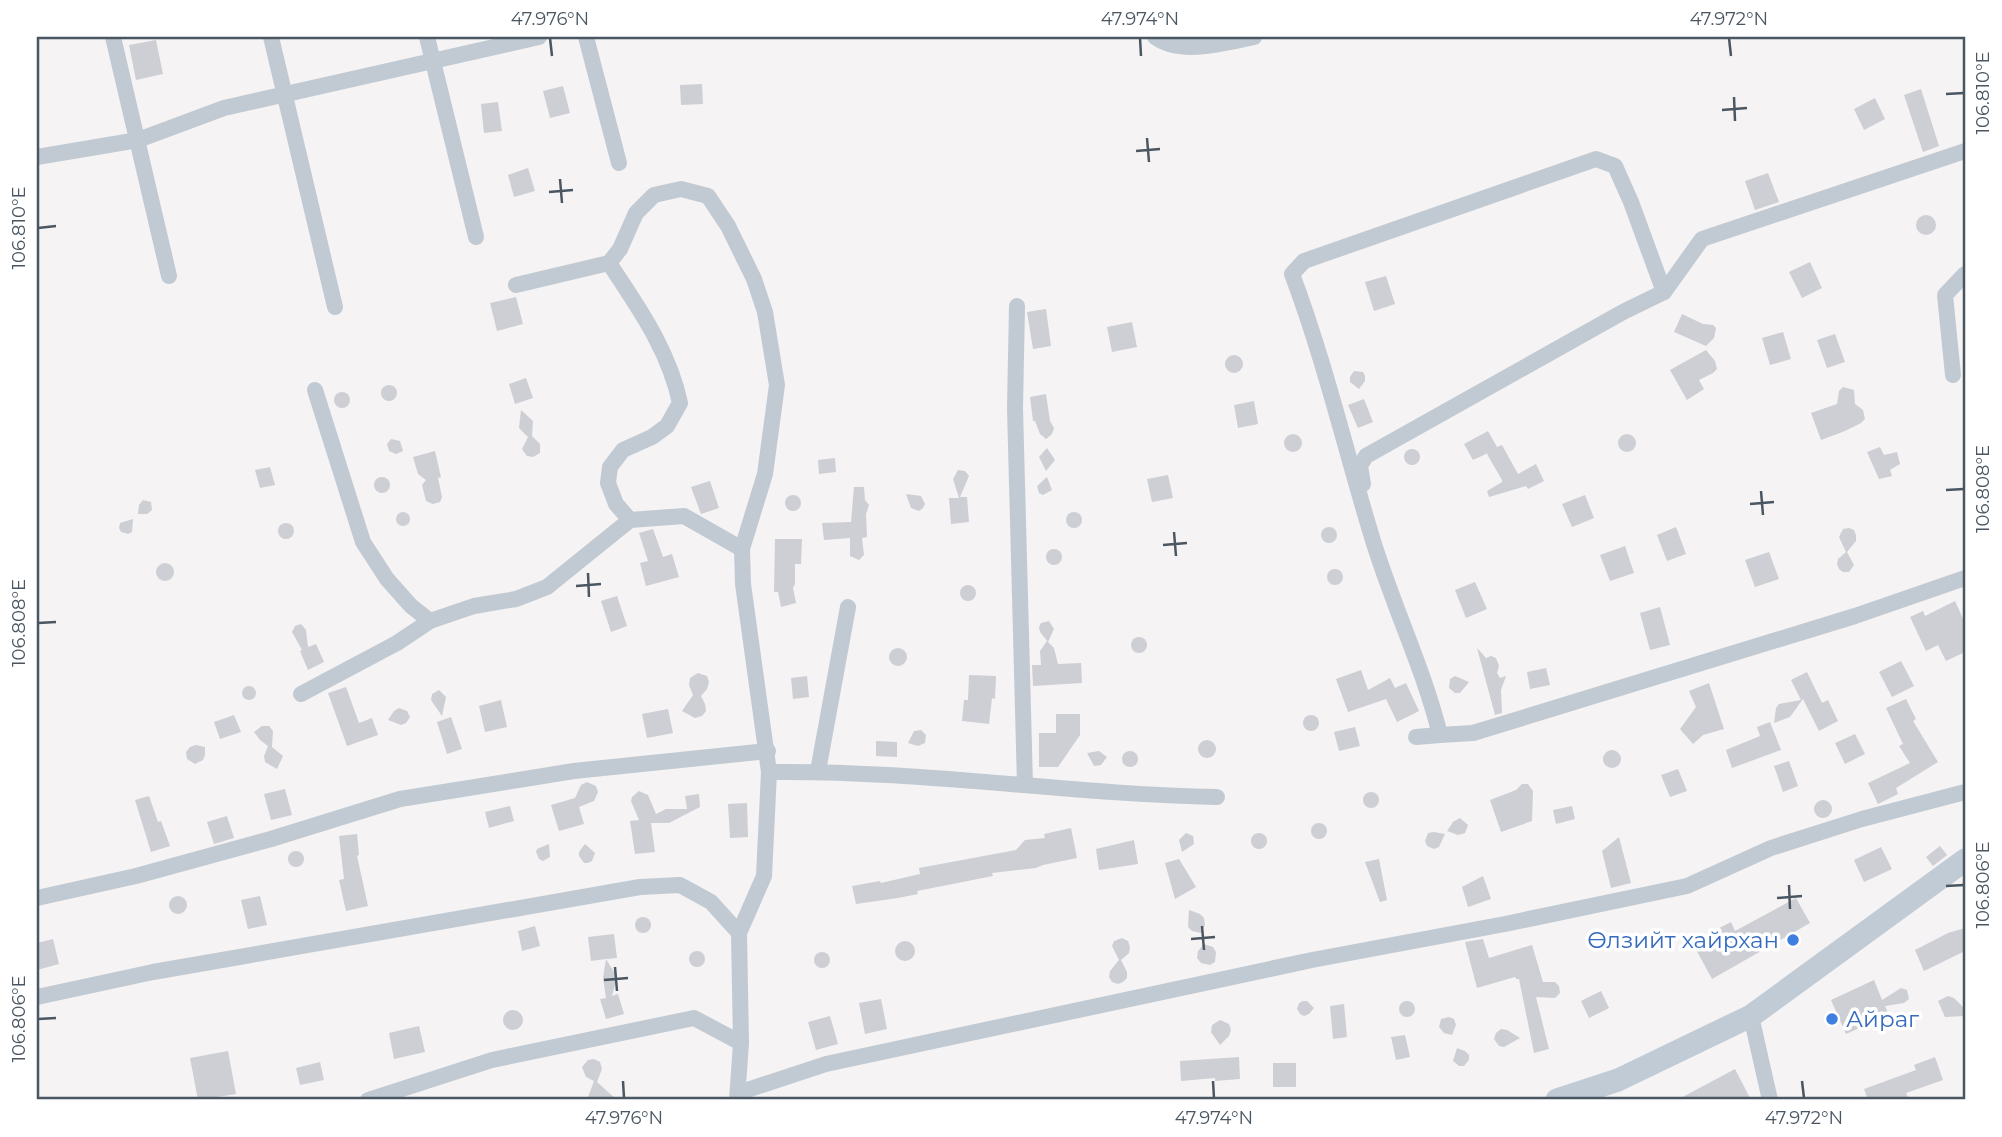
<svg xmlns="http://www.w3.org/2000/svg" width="2002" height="1137" font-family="Montserrat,sans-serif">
<rect width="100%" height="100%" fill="#f5f3f3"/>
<g fill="#cdcfd5">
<path d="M156,40L163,74L136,80L129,45Z"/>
<path d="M702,84L703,104L681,105L680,85Z"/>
<path d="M563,86L570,113L550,118L543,91Z"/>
<path d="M1921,89L1939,146L1923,152L1904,95Z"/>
<path d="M1875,98L1885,119L1864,130L1854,109Z"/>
<path d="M498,102L502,131L484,133L481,104Z"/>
<path d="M528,168L535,191L514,197L508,175Z"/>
<path d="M1768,173L1779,202L1755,210L1745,181Z"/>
<circle cx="1926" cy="225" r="10"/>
<path d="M1810,262L1822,288L1802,298L1789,272Z"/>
<path d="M1386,276L1395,304L1374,311L1365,282Z"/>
<path d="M516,297L523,324L497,331L490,303Z"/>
<path d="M1046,309L1051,346L1033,349L1027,312Z"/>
<path d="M1682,314L1703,324L1713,325L1716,328L1714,338L1706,346L1674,332Z"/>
<path d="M1132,322L1137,347L1112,352L1107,327Z"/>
<path d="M1783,332L1791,359L1770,365L1762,338Z"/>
<path d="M1835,334L1845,362L1827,368L1817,340Z"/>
<path d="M1706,350L1715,361L1717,369L1713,373L1699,380L1704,389L1687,400L1670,370Z"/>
<circle cx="1234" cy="364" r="9"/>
<path d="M1354,371L1363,372L1365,376V381L1359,389L1350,382V377Z"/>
<path d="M526,378L533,398L515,404L509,384Z"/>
<circle cx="389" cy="393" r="8"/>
<path d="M1843,387L1854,390L1855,404L1863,410L1865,419L1861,423L1845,431L1821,440L1811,413L1837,404L1839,391Z"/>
<circle cx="342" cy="400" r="8"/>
<path d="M1046,394L1050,421L1054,428L1052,434L1046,439L1040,434L1035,421H1033L1030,397Z"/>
<path d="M1364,399L1373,422L1358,428L1348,405Z"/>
<path d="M1254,401L1258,424L1238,428L1234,405Z"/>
<path d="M521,410L533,421L532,436L540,444V453L533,457L527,456L522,449L528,437L519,428Z"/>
<path d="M1488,431L1497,447L1502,445L1518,474L1536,464L1544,481L1528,489L1526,486L1489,497L1487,491L1502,482V480L1487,454L1488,453L1473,460L1464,444Z"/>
<circle cx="1293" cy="443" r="9"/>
<circle cx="1627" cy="443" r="9"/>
<path d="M391,439L400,441L403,451L396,454L389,451L387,444Z"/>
<path d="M1880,447L1884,455L1897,452L1900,464L1890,470L1892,476L1879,479L1867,452Z"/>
<path d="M1047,448L1055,460L1046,471L1039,457Z"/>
<circle cx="1412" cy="457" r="8"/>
<path d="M435,451L441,477L438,478L442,497L440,502L433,504L426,501L422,485L426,480L418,474L413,457Z"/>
<path d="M835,458L836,472L819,474L818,460Z"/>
<path d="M270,467L275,485L260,488L255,470Z"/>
<path d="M958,470L965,471L969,476L960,497H967L969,522L951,524L949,498H959L953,479Z"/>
<path d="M1168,475L1173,498L1152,502L1147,479Z"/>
<path d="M1047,477L1052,490L1043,495L1039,493L1037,486Z"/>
<circle cx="382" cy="485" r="8"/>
<path d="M710,481L719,508L701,514L691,487Z"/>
<path d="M854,487H864L865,500L869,505L866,514L867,537L862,538L864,555L859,560L850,556V538L824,540L822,523L851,522Z"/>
<path d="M906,494L921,496L925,504L923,508L919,511L911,508Z"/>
<path d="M1585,495L1594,518L1572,527L1562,504Z"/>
<circle cx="793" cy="503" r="8"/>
<path d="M143,500L151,502L152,510L147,514H138L139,505Z"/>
<circle cx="403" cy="519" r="7"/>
<circle cx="1074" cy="520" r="8"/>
<path d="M133,519L132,532L128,534L121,532L119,528L120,523Z"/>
<circle cx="286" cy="531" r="8"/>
<path d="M1676,527L1686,554L1667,561L1657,535Z"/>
<circle cx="1329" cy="535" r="8"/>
<path d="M1849,528L1854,530L1856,535V541L1847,552L1854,565L1849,572H1843L1839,569L1837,564L1838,559L1846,552L1839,537L1843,529Z"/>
<path d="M653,529L663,557L672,554L679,577L646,586L640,563L648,561L639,533Z"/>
<path d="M775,539H802L801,564H795V584L793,588L796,603L781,607L778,592H774Z"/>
<path d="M1625,546L1634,573L1610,581L1600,555Z"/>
<circle cx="1054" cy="557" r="8"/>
<path d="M1769,552L1779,579L1755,587L1745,560Z"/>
<circle cx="165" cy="572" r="9"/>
<circle cx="1335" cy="577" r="8"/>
<path d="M1475,582L1487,609L1466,618L1455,590Z"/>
<circle cx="968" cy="593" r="8"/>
<path d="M617,596L627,626L611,632L601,601Z"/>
<path d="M1955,601L1965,623V652L1946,661L1938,645L1926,651L1910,617L1923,611L1925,616Z"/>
<path d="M1660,607L1670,645L1650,650L1640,613Z"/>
<path d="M1049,621L1054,629L1048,642L1040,632L1039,627L1041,623Z"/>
<path d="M301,624L306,630L308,647L316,644L324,662L308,670L300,651L302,650L292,632L295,626Z"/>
<circle cx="1139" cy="645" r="8"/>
<path d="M1047,641L1054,648L1058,664L1081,663L1082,683L1033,686L1032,665H1041L1040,651Z"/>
<circle cx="898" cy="657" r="9"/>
<path d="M1477,648L1486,658L1491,656L1496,658L1499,666L1497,673L1500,678L1506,676L1501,690L1502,713L1495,715Z"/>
<path d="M1901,661L1914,686L1892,697L1879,672Z"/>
<path d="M1546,668L1550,685L1530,689L1527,672Z"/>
<path d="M1361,670L1368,690L1390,678L1395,688L1406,683L1419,711L1397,722L1386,699L1348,712L1336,679Z"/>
<path d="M1807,672L1822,703L1828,700L1838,721L1819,731L1803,699L1790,717L1774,723L1776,708L1779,704L1801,700L1791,680Z"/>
<path d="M698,673L707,676L709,682L707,689L701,696L705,704L706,711L702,716L695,718L682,711L693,695L689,685L690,678Z"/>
<path d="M969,675L996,676L995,699L992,698L989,724L962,721L964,700H968Z"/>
<path d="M807,676L809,697L793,699L791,678Z"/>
<path d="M1455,676L1469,682L1460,693H1455L1449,688L1450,679Z"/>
<path d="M1709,683L1724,729L1703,735L1693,744L1680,729L1696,707L1689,691Z"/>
<circle cx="249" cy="693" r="7"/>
<path d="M346,687L359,723L372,718L378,735L347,746L328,693Z"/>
<path d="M439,690L446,697L442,716L431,700L432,694Z"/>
<path d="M1906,699L1916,719L1913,721L1938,762L1896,788L1898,794L1878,804L1868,783L1910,763L1899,746L1903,744L1886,708Z"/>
<path d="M501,700L507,727L485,732L479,706Z"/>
<path d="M399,708L407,711L410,717L406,723L401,725L388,720L394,711Z"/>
<path d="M668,709L673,733L647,738L642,714Z"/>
<path d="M1056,714H1080V735L1058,767H1039V733H1056Z"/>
<path d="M234,715L241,732L220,739L214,722Z"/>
<circle cx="1311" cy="723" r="8"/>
<path d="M451,717L462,749L447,754L437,722Z"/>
<path d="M1770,722L1781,750L1732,768L1726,750L1760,736L1757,727Z"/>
<path d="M262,726H269L273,731L272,747L283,756L277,769L265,762L264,756L268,746L260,740L254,732Z"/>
<path d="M1355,727L1360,746L1339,751L1334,732Z"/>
<path d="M921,730L926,735L925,743L918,746L908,743L914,731Z"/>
<path d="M1855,734L1865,754L1845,764L1835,743Z"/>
<circle cx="1207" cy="749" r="9"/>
<path d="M876,741L897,742V757L876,756Z"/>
<path d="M196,745L205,747V755L203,760L195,764L187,759L186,752L190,747Z"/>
<circle cx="1612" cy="759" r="9"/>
<path d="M1099,751L1107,757L1101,765L1094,766L1087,753Z"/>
<circle cx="1130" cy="759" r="8"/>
<path d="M1789,761L1798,786L1783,792L1774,766Z"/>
<path d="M1678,769L1687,791L1670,797L1661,775Z"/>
<path d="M587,782L596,786L598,792L594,801L579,807L584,824L559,831L551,805L575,798L581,785Z"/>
<path d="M1522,784H1528L1533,791L1532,821L1501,832L1490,800L1516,790Z"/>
<path d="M285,789L292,815L271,820L264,794Z"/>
<path d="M639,791L648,795L656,814L666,809H687L685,796L699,794L700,807L669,823H651L655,852L635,854L630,821L639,820L631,801L632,797Z"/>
<circle cx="1371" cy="800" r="8"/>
<path d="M149,796L158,822L161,821L170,846L151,852L135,800Z"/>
<circle cx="1823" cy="809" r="9"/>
<path d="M747,803L748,837L730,838L728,804Z"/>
<path d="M510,806L514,821L489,828L485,812Z"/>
<path d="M1572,806L1575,819L1556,824L1553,810Z"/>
<path d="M227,816L234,838L214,844L207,822Z"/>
<path d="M1460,818L1468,825L1465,833L1458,835L1447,831L1453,822Z"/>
<circle cx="1319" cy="831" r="8"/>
<path d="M1071,828L1077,858L1043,865L1036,868L992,873L993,876L917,891L918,894L898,898L856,904L852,886L880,881L881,883L920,874L919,868L1016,850L1025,840L1045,838L1044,834Z"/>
<path d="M1434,832L1445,834L1439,847L1434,849L1427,846L1425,841L1428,833Z"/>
<path d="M1186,833L1193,836L1194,844L1182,852L1179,840Z"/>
<circle cx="1259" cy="841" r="8"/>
<path d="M357,834L359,855L357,856L368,906L346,911L339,880L344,879L339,836Z"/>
<path d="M1619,837L1631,883L1611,888L1602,851Z"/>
<path d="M1134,840L1138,864L1099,870L1096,849Z"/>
<path d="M549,844L550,857L543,861L539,859L536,852L537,849Z"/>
<path d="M585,844L595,853L592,861L588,863H584L579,856V852Z"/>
<path d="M1940,846L1947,855L1933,866L1926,857Z"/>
<path d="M1881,847L1892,869L1864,882L1854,860Z"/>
<circle cx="296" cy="859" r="8"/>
<path d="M1179,859L1196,887L1175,899L1165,863Z"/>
<path d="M1379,859L1387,900L1380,902L1365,862Z"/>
<path d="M1483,876L1491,899L1468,907L1462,887Z"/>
<path d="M260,896L267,925L248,929L241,900Z"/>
<circle cx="178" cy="905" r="9"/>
<path d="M1796,898L1810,923L1712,979L1692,942L1731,922L1735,931Z"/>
<path d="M1189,910L1200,914L1204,918L1205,925L1201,933L1192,931L1188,927Z"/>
<circle cx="643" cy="925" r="8"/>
<path d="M535,926L540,946L522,951L518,931Z"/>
<path d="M1965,928V951L1924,971L1915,950L1948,933Z"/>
<path d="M614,934L617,958L606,959L617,977L612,996L618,994L624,1014L606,1019L600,999L606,998L603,978L606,959L591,961L588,937Z"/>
<path d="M1122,938L1128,941L1130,947L1129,953L1121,960L1127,972V978L1123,982L1118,984L1112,982L1109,977L1110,971L1119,960L1112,946L1114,941Z"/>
<path d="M53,939L59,964L37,970V943Z"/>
<path d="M1483,939L1489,958L1532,945L1543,982H1555L1559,986L1560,993L1555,998L1536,997L1549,1049L1534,1053L1519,979H1516L1515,977L1477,988L1465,942Z"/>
<circle cx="905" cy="951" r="10"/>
<path d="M1204,944L1213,947L1216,952L1215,962L1210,965L1201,963L1197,958L1198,951Z"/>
<circle cx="697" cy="959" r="8"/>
<circle cx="822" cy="960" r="8"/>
<path d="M1874,980L1882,1000L1901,988L1907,990L1909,999L1904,1003L1885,1006L1889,1015L1846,1034L1831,1000Z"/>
<path d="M1601,991L1609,1008L1589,1018L1581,1001Z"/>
<path d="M1948,996L1954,998L1965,1009V1016L1945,1017L1938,1001Z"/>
<path d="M881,999L887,1029L865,1034L859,1003Z"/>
<path d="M1303,1001H1307L1314,1008L1309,1014L1304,1016L1300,1014L1297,1009L1299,1003Z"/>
<circle cx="1407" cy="1009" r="8"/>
<path d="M1344,1004L1347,1037L1333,1039L1330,1006Z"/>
<circle cx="513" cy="1020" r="10"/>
<path d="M830,1016L838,1044L816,1050L808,1022Z"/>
<path d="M1449,1017L1454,1019L1456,1025L1452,1035L1444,1033L1439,1027L1441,1019Z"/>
<path d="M1220,1020L1229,1024L1231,1030L1229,1036L1220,1045L1211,1032L1212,1025Z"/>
<path d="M419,1026L425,1052L394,1059L389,1033Z"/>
<path d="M1501,1029L1507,1030L1520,1038L1504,1047L1499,1046L1494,1039L1496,1033Z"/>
<path d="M1405,1035L1410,1057L1396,1060L1391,1037Z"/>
<path d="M1457,1048L1465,1051L1469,1055V1060L1464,1066H1459L1453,1061Z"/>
<path d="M228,1051L236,1094L198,1100L190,1058Z"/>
<path d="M1239,1057L1240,1079L1215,1081V1078L1181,1081L1180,1061Z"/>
<path d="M1935,1057L1943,1080L1906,1093L1909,1100H1868L1864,1089L1916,1070L1914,1065Z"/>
<path d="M594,1059L600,1062L602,1069L597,1082L617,1100H587L594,1081L586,1077L582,1067L588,1060Z"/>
<path d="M320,1062L324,1080L300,1085L296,1068Z"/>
<rect x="1273" y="1063" width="23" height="24"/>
<path d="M1735,1069L1751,1100H1677Z"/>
</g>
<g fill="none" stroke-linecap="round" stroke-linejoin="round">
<g stroke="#c1cad2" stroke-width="16">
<path d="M113,37L169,276"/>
<path d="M271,37L335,307"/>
<path d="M427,37L476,237"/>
<path d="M586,37L619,163"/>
<path d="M1155,37C1180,56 1225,43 1254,37"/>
<path d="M37,157L138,140L224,108L539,37"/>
<path d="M609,263C638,307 669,350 680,403L667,426L652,437L623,450L610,467L608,483L616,504L630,520"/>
<path d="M516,285L609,263L620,249L636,213L654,195L681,189L708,196L728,226L754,279L765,312L777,385L765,474L742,549L743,584L769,772L764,876L739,933L741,1043L737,1100"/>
<path d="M1664,292L1631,202L1615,166L1596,159L1304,261L1292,274C1324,359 1345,448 1371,534C1391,602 1423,666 1440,735L1473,733L1855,616L1965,578"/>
<path d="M1017,306L1015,408L1025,785"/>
<path d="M1953,375L1945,295L1965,274"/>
<path d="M315,390L363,542L387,579L411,606L430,621"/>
<path d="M1363,484L1360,466L1366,456L1623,312L1664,292L1702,239L1965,151"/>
<path d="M301,694L397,643L430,621L474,606L516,599L547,587L630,520L684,516L742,549"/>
<path d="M1416,737L1440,735"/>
<path d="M818,771L848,607"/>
<path d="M769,772C919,770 1067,794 1217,797"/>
<path d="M37,898L136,876L271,839L400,799L574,771L768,751"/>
<path d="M37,997L153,972L640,887L680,885L711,902L739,933"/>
<path d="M1751,1016L1770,1100"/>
<path d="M738,1093L826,1064L1312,960L1505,924L1687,886L1771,848L1862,819L1965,792"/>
<path d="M368,1100L492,1060L694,1018L741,1043"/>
</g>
<path stroke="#c1cbd6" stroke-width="23" d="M1557,1100L1618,1080L1751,1016L1965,860"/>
</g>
<path fill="none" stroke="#4a5661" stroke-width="2.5" d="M550,38L552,56M1140,38L1141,56M1729,38L1731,56M1946,94L1964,93M1734,97L1735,121M1722,110L1747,108M1147,138L1149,162M1136,151L1160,149M560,179L562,203M549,192L573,190M38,228L56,226M1946,490L1964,489M1761,491L1763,515M1750,504L1774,502M1174,532L1176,556M1163,545L1187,543M588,573L589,597M576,586L601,584M38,623L56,622M1789,885L1790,909M1946,886L1964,885M1777,898L1802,896M1202,926L1204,950M1191,939L1215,937M615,967L617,991M604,980L628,978M38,1019L56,1018M623,1081L624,1098M1213,1081L1214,1098M1802,1081L1804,1098"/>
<g fill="#3f7fe0" stroke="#fff" stroke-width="2.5">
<circle cx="1793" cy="940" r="7"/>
<circle cx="1832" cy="1019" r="7"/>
</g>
<g text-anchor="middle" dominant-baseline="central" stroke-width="7" stroke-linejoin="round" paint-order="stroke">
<g font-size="23" fill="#366cbe" stroke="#fff" text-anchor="end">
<text x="1779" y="940">Өлзийт хайрхан</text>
<text x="1846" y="1019" text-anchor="start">Айраг</text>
</g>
</g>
<rect width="2002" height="1137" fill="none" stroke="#ffffff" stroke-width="77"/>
<rect x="38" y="38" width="1926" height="1060" fill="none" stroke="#4a5661" stroke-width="2.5"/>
<g font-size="18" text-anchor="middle" fill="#4a5661">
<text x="550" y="25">47.976°N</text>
<text x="1140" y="25">47.974°N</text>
<text x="1729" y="25">47.972°N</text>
<text transform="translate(1983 93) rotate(-90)" y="6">106.810°E</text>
<text transform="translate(19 228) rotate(-90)" y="6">106.810°E</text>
<text transform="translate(1983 489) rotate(-90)" y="6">106.808°E</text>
<text transform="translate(19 623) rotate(-90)" y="6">106.808°E</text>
<text transform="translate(1983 885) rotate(-90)" y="6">106.806°E</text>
<text transform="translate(19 1019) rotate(-90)" y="6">106.806°E</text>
<text x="624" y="1124">47.976°N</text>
<text x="1214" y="1124">47.974°N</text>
<text x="1804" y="1124">47.972°N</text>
</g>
</svg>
